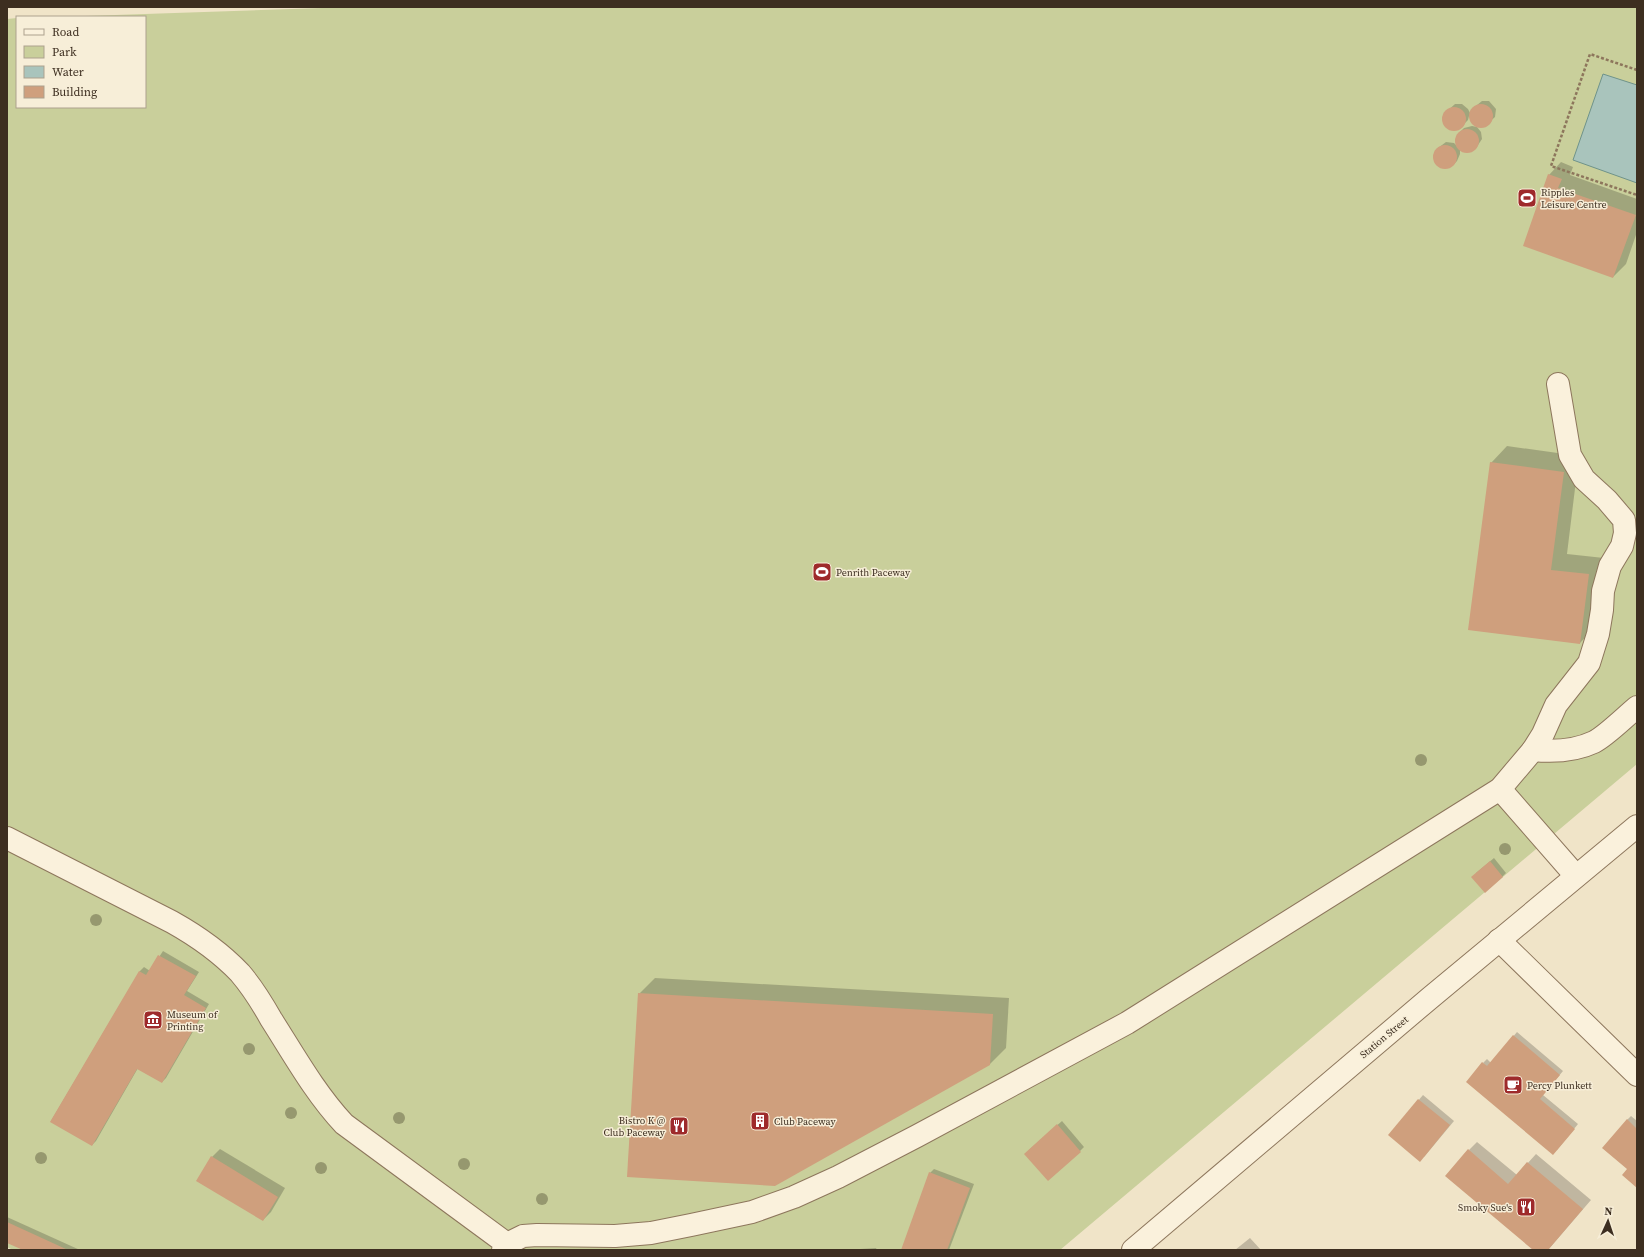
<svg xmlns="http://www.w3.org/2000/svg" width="1644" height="1257" font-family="'Source Serif 4',serif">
<rect width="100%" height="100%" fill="#f0e4c8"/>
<path fill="#c9cf9b" d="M352,7H1637V764L1060,1250H13L7,1247V19L17,18V107H145V17H56Z"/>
<path fill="#a9c4bc" stroke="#6f938a" d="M1603,74L1637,85V183L1573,160Z"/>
<g fill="#0003">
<path d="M1482,101H1489L1496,109L1495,117L1485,126L1478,127L1472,123L1469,116L1468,120L1459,129H1451L1445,126L1443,116L1445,113L1455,104H1462L1468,109L1470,113L1471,110Z"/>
<path d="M1472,126L1477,127L1481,132L1482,139L1478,145L1474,149L1464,152L1460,149V154L1457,161L1453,165L1446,168L1436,164L1434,154L1438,148L1446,142L1454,143L1456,145V139L1460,132L1464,128Z"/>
<path d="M1561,162L1573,167L1570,175L1637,199V232L1626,264L1613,277L1549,175Z"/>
<path d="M1507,446L1579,456L1567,554L1604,558L1596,626L1580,643L1491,463Z"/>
<path d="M1494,858L1506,873L1502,877L1476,873Z"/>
<path d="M163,951L199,972L187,991L209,1004L166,1078L162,1082L138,1068L96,1141L92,1145L51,1121L140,971L144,967L150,971Z"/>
<path d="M655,978L1009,998L1006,1048L989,1065L639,994Z"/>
<path d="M1517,1032L1563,1071L1543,1095L1578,1124L1557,1150L1483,1063L1487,1059L1491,1063Z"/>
<path d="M1423,1095L1454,1121L1424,1157L1389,1135Z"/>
<path d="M1631,1116L1637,1121V1187L1628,1169L1627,1120Z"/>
<path d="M1062,1121L1084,1147L1080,1151L1029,1150Z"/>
<path d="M1477,1142L1517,1175L1536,1154L1591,1200L1548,1250H1535L1469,1150Z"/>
<path d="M220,1149L285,1188L271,1212L263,1220L212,1157Z"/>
<path d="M934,1169L974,1184L949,1250H902L930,1173Z"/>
<path d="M7,1217L80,1250H25L7,1242Z"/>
<path d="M1250,1238L1261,1250H1235Z"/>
<path d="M876,1248L877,1250H844Z"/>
<path d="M653,1249V1250H635Z"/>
</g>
<g fill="#cf9f7d">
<circle cx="1481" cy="116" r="12"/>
<circle cx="1454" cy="119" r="12"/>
<circle cx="1467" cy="141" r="12"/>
<circle cx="1445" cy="157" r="12"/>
<path d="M1548,174L1562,179L1558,188L1636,215L1613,278L1523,246Z"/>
<path d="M1490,462L1564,472L1551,570L1589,574L1580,644L1468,630Z"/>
<path d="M1490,861L1503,877L1485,893L1471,877Z"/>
<path d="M158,955L196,976L184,995L206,1008L162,1083L137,1069L92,1146L50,1122L139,971L146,975Z"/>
<path d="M638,993L993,1014L990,1065L775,1186L627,1177Z"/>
<path d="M1513,1035L1560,1075L1540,1099L1575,1129L1553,1155L1466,1082L1482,1062L1487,1066Z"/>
<path d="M1418,1099L1450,1125L1420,1162L1388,1135Z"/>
<path d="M1627,1119L1637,1129V1188L1622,1175L1627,1169L1602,1148Z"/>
<path d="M1057,1124L1081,1152L1048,1181L1024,1154Z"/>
<path d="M1468,1149L1508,1184L1527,1162L1583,1209L1548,1250H1533L1445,1176Z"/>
<path d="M211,1156L278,1197L263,1221L196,1181Z"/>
<path d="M929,1172L970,1188L947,1250H901Z"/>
<path d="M7,1222L68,1250H23L7,1243Z"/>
</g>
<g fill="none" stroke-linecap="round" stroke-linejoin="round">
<g stroke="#8d765c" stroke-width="24">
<g id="minor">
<path d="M1533,750C1553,752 1575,751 1594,742C1606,736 1626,716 1637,707"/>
<path d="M1500,789L1576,876"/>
<path d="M7,838L172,922C197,936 220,952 240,973C252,987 262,1003 271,1019C294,1055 315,1093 344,1124L507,1244L503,1250"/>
<path d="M1499,940L1637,1075"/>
<path d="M507,1244L523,1236L537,1235L615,1236L651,1233L691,1225L752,1212L794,1197L838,1177L917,1136L1127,1023L1500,789L1533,750L1543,734L1556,705L1589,663L1598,634L1602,610L1603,591L1610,566L1622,546L1625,533L1624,520L1607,500L1584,479L1570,455L1558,384"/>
<path d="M1133,1250L1430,998L1637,826"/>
</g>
</g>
<path stroke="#8d765c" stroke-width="2.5" stroke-dasharray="3 2" stroke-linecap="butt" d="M1637,70L1590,54L1551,166L1637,195"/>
<use href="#minor" stroke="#faf1dc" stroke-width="22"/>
</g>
<g fill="#96986f">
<circle cx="1421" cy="760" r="6"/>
<circle cx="1505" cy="849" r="6"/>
<circle cx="96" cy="920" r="6"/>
<circle cx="249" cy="1049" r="6"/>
<circle cx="291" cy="1113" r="6"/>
<circle cx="399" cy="1118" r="6"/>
<circle cx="41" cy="1158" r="6"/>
<circle cx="464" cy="1164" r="6"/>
<circle cx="321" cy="1168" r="6"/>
<circle cx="542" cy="1199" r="6"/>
</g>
<defs>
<g id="stadium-square" transform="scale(1)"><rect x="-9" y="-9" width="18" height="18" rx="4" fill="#9e2a2b" stroke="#f7eed8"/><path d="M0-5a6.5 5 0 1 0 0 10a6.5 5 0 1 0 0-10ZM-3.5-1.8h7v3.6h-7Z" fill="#fff"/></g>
<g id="museum-square" transform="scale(1)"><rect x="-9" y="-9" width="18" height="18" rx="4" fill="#9e2a2b" stroke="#f7eed8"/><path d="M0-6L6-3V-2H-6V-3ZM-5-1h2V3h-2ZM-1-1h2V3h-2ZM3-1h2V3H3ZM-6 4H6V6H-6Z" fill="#fff"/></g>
<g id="cafe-square" transform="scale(1)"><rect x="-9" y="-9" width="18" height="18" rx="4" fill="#9e2a2b" stroke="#f7eed8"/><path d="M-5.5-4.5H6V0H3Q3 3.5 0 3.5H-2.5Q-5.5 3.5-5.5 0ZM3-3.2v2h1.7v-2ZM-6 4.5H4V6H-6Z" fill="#fff"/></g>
<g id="building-square" transform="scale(1)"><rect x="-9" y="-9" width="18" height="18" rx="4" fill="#9e2a2b" stroke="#f7eed8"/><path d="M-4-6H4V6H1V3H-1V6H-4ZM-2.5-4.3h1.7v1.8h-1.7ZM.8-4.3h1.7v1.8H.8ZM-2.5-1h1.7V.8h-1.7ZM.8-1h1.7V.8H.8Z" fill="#fff"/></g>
<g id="restaurant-square" transform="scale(1)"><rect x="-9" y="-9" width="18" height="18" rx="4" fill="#9e2a2b" stroke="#f7eed8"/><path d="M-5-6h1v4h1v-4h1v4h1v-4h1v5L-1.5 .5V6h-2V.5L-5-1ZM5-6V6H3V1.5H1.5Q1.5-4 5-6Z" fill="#fff"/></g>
</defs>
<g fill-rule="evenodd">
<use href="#stadium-square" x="1527" y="198"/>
<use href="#stadium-square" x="822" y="572"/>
<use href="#museum-square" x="153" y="1020"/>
<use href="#cafe-square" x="1513" y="1085"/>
<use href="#building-square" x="760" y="1121"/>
<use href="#restaurant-square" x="679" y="1126"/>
<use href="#restaurant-square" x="1526" y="1207"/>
</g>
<g text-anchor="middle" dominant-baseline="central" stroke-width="3" stroke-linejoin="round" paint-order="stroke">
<g font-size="10" fill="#3d2e20" stroke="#f7eed8" text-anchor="start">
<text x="1541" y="192">Ripples<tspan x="1541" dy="12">Leisure Centre</tspan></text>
<text x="836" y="572">Penrith Paceway</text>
<text x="167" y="1014">Museum of<tspan x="167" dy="12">Printing</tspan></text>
<text x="1527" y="1085">Percy Plunkett</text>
<text x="665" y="1120" text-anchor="end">Bistro K @<tspan x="665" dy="12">Club Paceway</tspan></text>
<text x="774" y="1121">Club Paceway</text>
<text x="1512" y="1207" text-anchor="end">Smoky Sue's</text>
</g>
<g font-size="10" fill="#3d2e20" stroke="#f7eed8">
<text transform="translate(1384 1037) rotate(-40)">Station Street</text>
</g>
</g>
<rect width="1644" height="1257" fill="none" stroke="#3d2e20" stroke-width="16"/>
<rect x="16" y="16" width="130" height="92" fill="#f7eed8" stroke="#ada18e"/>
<rect x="24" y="29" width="20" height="6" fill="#faf1dc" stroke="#ada18e"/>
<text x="52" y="36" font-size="12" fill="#3d2e20">Road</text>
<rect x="24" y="46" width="20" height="12" fill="#c9cf9b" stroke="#ada18e"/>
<text x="52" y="56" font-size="12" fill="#3d2e20">Park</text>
<rect x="24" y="66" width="20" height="12" fill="#a9c4bc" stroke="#ada18e"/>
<text x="52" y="76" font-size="12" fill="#3d2e20">Water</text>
<rect x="24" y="86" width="20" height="12" fill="#cf9f7d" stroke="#ada18e"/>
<text x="52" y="96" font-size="12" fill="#3d2e20">Building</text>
<g transform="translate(1608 1221) rotate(3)" stroke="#f7eed8" stroke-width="3" paint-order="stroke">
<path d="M0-3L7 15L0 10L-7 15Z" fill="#3d2e20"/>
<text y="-6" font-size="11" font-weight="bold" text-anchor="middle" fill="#3d2e20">N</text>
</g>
</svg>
